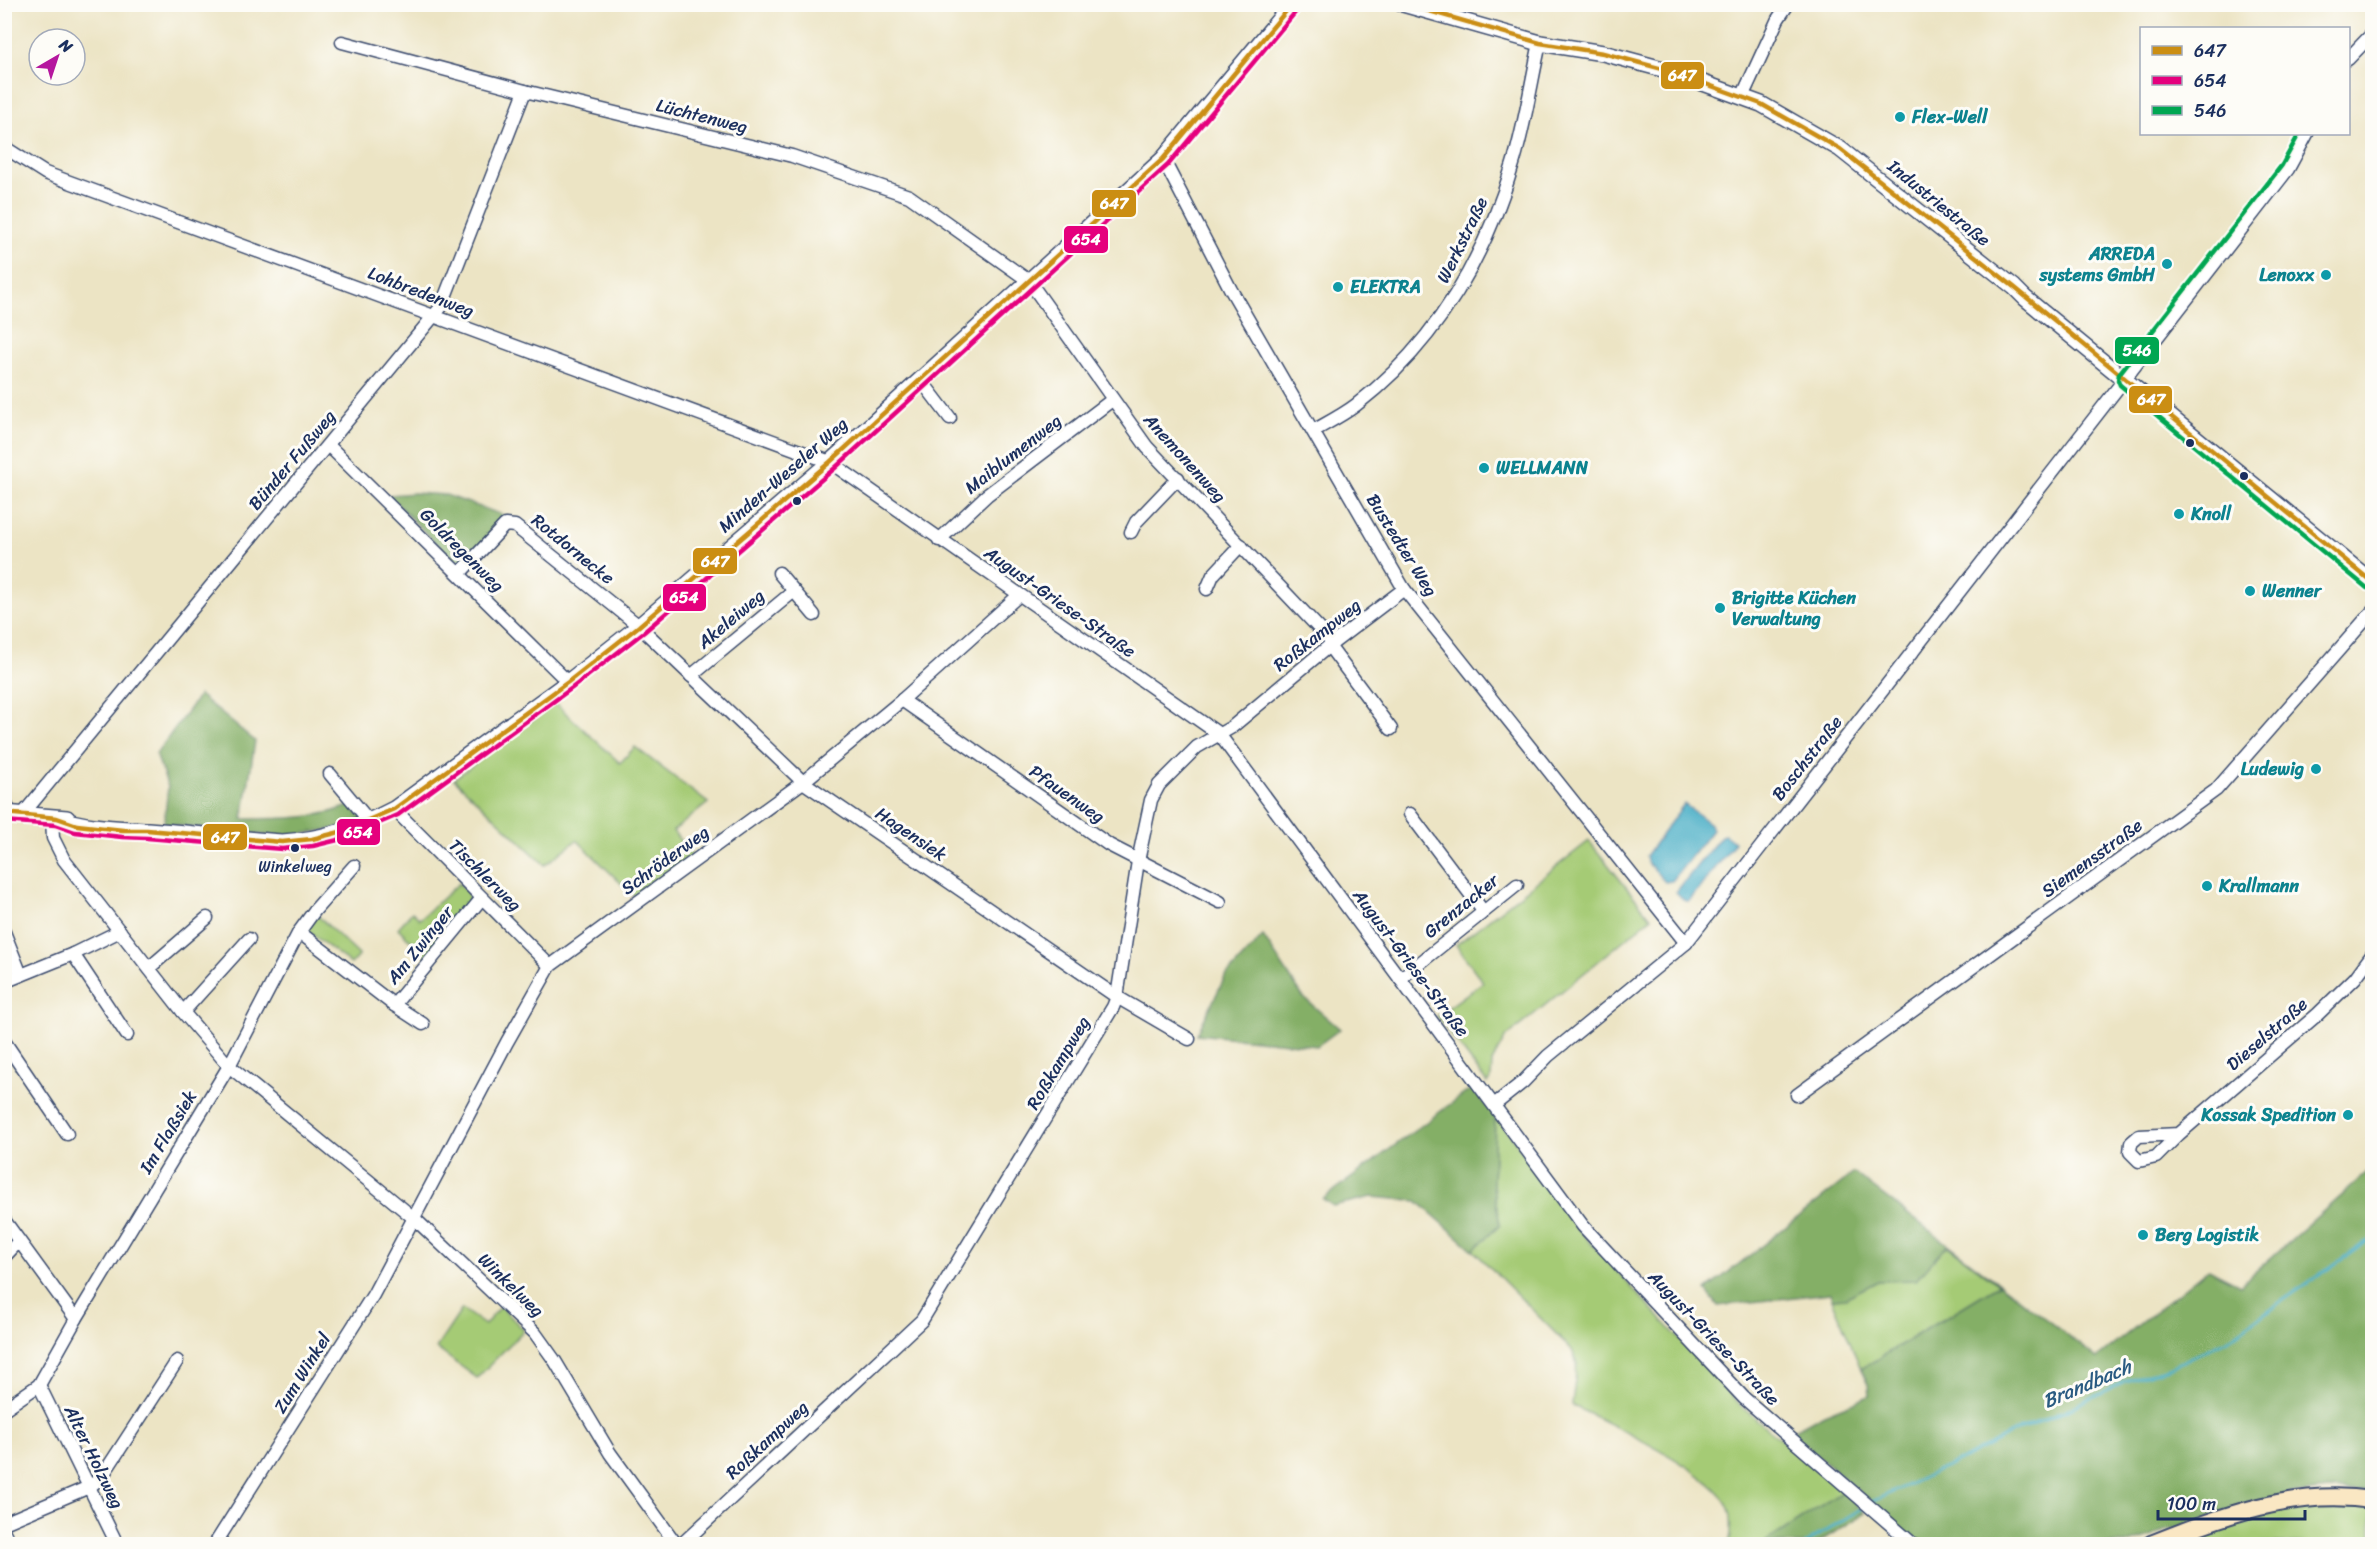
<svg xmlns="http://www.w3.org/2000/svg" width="2377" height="1549" font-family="Sriracha,sans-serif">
<rect width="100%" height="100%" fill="#fdfcf7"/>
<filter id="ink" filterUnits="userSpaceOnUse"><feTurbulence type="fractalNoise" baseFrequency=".0167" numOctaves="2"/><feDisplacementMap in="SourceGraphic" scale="12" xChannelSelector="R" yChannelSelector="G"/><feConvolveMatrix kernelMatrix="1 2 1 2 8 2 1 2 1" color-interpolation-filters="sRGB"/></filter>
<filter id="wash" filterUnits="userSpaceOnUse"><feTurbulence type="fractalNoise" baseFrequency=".008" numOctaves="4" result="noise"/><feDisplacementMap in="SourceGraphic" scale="24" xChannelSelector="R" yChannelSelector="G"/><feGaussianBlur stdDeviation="1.35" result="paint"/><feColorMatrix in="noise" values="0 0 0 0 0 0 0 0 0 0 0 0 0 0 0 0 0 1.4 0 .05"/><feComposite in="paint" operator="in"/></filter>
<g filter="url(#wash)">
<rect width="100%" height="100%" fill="#ece4c4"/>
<g fill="#a5cb75" stroke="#607d6a" stroke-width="1.5">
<path d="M555,703L620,763L635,747L708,803L673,831L695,859L637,899L577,840L545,865L454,779Z"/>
<path d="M1589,841L1651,918L1505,1038L1492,1062L1491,1079L1487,1083L1437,1016L1483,982L1456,945Z"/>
<path d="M459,883C465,890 471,894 469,904L426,956L398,928L412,912L420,919Z"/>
<path d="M317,915L359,955L351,964L305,929Z"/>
<path d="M1495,1116L1508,1131L1576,1227L1744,1409L1843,1491L1763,1544H1729C1732,1533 1733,1514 1727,1504C1705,1466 1613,1427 1572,1405L1577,1364L1572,1350L1473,1250L1500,1225L1493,1186Z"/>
<path d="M1946,1245L2000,1284L1861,1369L1832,1299L1845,1298L1878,1281L1916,1280Z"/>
<path d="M500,1306L524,1330L477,1378L436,1348L462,1309L485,1325Z"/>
<path d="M2348,1502L2372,1507V1544H2205L2195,1543L2198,1532L2293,1504Z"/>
</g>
<g fill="#84af66" stroke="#506f62" stroke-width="1.5">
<path d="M414,493L446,495L506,516L467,562L460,564L455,562L388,495Z"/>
<path d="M199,695L255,741L243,819C279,818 318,820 351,805L363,820L339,828L281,837L164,824L168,787L156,754Z"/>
<path d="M1263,936L1303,997L1340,1029L1317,1046L1197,1034L1225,977Z"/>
<path d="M1472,1088L1495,1116L1493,1186L1500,1225L1473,1250L1417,1201L1372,1197L1333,1206L1323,1199Z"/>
<path d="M2372,1168V1492L2328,1489L2290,1494L2192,1522L2126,1544H1919L1791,1432L1824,1414L1869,1396L1868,1384L1861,1369L1999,1285L1947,1245L1916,1280L1878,1281L1845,1298L1832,1299L1830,1293L1718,1306L1706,1290L1854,1173L2097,1358L2208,1269L2240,1285Z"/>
<path d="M1843,1491L1865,1513L1816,1544H1763Z"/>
</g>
<g fill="#46adc6" stroke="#306e92" stroke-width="1.5">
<path d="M1684,804L1710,824L1712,830L1672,881L1665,882L1647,862L1646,856Z"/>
<path d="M1725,835L1734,842L1732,847L1689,901H1685L1676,892L1721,836Z"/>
</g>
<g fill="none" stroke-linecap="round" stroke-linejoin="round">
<g stroke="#46adc6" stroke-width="3">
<path d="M1869,1503L1962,1460L2016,1431L2060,1413L2126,1381L2171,1367L2228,1339L2372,1238"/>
<path d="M1805,1544L1864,1507"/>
</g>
</g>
</g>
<g filter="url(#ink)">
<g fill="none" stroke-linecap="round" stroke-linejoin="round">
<g stroke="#3a4a6d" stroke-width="15">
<g id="minor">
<path d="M342,42L525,91L792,156L909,196L1029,281L1147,447L1333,643"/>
<path d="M2348,59L2372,34"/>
<path d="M1742,97L1778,19L1788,4"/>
<path d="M4,147L45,173L830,462L1219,734L1583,1226L1744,1398L1913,1544"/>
<path d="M1163,159L1231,290L1404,589L1686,943"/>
<path d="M921,380L950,418"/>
<path d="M1313,431C1327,423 1343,415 1356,405C1435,344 1485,258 1513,164C1525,125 1531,83 1540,43"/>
<path d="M328,445L568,682"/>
<path d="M1131,532L1136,522L1178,478"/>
<path d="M939,540L987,495L1112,400"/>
<path d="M460,573L505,525L515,526L639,626L803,782L1117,997L1189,1039"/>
<path d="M779,573L814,615"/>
<path d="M1207,589L1213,575L1241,545"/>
<path d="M1329,646L1391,729"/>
<path d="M691,676L794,591"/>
<path d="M902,700L1109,845L1220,902"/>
<path d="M330,774L370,822"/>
<path d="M4,800L10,813"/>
<path d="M394,809L550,966"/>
<path d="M23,814L441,307L525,91"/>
<path d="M1410,814L1483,911"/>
<path d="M52,818L53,838L64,860L183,1012L229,1066L415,1219L535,1333L555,1361L610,1453L676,1544"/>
<path d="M4,932L21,975"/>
<path d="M299,932L394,1005L482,898"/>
<path d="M73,954L127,1035"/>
<path d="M149,968L207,918"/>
<path d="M1400,979L1517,885"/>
<path d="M4,982L73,954L120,931"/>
<path d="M394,1005L423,1024"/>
<path d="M183,1012L249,939"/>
<path d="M4,1041L67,1134"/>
<path d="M1797,1095L2216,790L2372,612"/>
<path d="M1494,1105L1523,1082L1548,1056L1686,943L2288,169L2307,134"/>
<path d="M2179,1134L2156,1157L2139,1161L2130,1152L2131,1143L2139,1136L2179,1134L2318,1014L2355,978L2372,955"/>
<path d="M4,1220L76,1319"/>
<path d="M4,1257L19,1241"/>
<path d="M39,1385L117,1544"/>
<path d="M4,1409L39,1385L76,1319L229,1066L299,932L315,910L354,866"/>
<path d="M4,1523L89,1487L101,1478L177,1361"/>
<path d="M4,1532L10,1544"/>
<path d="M215,1544L373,1295L507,1042L550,966L803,782L902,700L1018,596"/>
<path d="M682,1544L922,1320L1113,1007L1117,997L1138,861L1151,800L1159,785L1197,747L1232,727L1329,646L1404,589"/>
<path d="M2190,1544L2192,1528"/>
</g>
</g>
<g stroke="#3a4a6d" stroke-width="18">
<g id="tertiary">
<path d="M1403,4L1540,43L1603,53L1670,71L1761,104L1840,149L2014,287L2025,298L2372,582"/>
<path d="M4,813L67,818"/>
<path d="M57,818C88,828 117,828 148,830C193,833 237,839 282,842C323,840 358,828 394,809L568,682L639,626L830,462L1163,159L1292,4"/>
</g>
</g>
<g stroke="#3a4a6d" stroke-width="20">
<path id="secondary" d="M2151,1544C2222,1516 2295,1488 2372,1500"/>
</g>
<use href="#minor" stroke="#fff" stroke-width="12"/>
<use href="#tertiary" stroke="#fff" stroke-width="15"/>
<use href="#secondary" stroke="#fae7c3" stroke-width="16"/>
<g stroke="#fdfcf7" stroke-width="9">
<g id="bus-1">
<path d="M1405,4L1540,43L1603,53L1670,71L1761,104L1840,149L2014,287L2372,582"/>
<path d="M4,813L57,818L77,825L123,830H147L282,842L312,839L340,832L394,809L568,682L639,626L830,462L1163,159L1292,4"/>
</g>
</g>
<g stroke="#fdfcf7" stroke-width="9">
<path id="bus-2" d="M4,821L55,825L75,832L122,837L147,838L282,849L313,846L342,839L398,815L572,688L644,632L835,468L1168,165L1298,9"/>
</g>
<g stroke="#fdfcf7" stroke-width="9">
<path id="bus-3" d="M2299,134L2282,165L2119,374L2118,380L2120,385L2367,588"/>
</g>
<use href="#bus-1" stroke="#cb8e13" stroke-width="4.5"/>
<use href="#bus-2" stroke="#e5007d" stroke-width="4.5"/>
<use href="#bus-3" stroke="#00a651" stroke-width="4.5"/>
</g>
</g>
<g fill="#0f9aa8" stroke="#fdfcf7" stroke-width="2">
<circle cx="1900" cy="117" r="6"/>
<circle cx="2167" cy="264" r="6"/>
<circle cx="2326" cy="275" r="6"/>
<circle cx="1338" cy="287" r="6"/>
<circle cx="1484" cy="468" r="6"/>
<circle cx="2179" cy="514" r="6"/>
<circle cx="2250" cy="591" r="6"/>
<circle cx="1720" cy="608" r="6"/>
<circle cx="2316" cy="769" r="6"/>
<circle cx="2207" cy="886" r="6"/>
<circle cx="2348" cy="1115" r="6"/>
<circle cx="2143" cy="1235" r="6"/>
</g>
<g fill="#1b2f5e" stroke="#fdfcf7" stroke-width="2">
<circle cx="2190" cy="443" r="5"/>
<circle cx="2244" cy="476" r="5"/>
<circle cx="797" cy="501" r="5"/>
<circle cx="295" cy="848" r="5"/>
</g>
<g text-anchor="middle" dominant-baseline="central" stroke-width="6" stroke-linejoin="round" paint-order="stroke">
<g font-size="16" fill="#1b2f5e" stroke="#fdfcf7">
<text x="295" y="866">Winkelweg</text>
</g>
<g font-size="18" fill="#1b2f5e" stroke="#fdfcf7">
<text transform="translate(702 116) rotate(14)">Lüchtenweg</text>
<text transform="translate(1939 203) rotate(39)">Industriestraße</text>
<text transform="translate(1462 240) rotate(-64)">Werkstraße</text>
<text transform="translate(421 292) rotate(21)">Lohbredenweg</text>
<text transform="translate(1013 454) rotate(-38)">Maiblumenweg</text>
<text transform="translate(1185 458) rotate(48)">Anemonenweg</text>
<text transform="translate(292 460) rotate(-50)">Bünder Fußweg</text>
<text transform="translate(783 475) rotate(-41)">Minden-Weseler Weg</text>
<text transform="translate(1402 545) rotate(58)">Bustedter Weg</text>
<text transform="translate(573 549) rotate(39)">Rotdornecke</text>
<text transform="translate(462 550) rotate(45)">Goldregenweg</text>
<text transform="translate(1060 602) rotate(35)">August-Griese-Straße</text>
<text transform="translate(731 619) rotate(-40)">Akeleiweg</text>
<text transform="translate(1317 635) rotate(-38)">Roßkampweg</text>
<text transform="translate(1807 758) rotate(-52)">Boschstraße</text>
<text transform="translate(1067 794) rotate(35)">Pfauenweg</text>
<text transform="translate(911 834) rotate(34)">Hagensiek</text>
<text transform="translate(2092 858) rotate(-36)">Siemensstraße</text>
<text transform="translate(665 860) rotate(-36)">Schröderweg</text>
<text transform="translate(485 875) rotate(45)">Tischlerweg</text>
<text transform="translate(1461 906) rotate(-39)">Grenzacker</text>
<text transform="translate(420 945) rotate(-51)">Am Zwinger</text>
<text transform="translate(1411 963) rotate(53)">August-Griese-Straße</text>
<text transform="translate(2267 1034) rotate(-41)">Dieselstraße</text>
<text transform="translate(1058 1063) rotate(-59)">Roßkampweg</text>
<text transform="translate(168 1132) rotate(-59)">Im Flaßsiek</text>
<text transform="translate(511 1285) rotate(44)">Winkelweg</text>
<text transform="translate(1714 1338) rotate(46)">August-Griese-Straße</text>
<text transform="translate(302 1373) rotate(-58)">Zum Winkel</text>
<text transform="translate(767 1440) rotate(-43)">Roßkampweg</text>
<text transform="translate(94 1457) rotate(64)">Alter Holzweg</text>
</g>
<g font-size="18" font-weight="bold" fill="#0d838f" stroke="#fdfcf7" text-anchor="start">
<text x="1912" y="117">Flex-Well</text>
<text x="2155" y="254" text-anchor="end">ARREDA<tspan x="2155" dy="21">systems GmbH</tspan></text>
<text x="2314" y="275" text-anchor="end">Lenoxx</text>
<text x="1350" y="287">ELEKTRA</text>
<text x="1496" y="468">WELLMANN</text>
<text x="2191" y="514">Knoll</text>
<text x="2262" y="591">Wenner</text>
<text x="1732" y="598">Brigitte Küchen<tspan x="1732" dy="21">Verwaltung</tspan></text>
<text x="2304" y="769" text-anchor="end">Ludewig</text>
<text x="2219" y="886">Krallmann</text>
<text x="2336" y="1115" text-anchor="end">Kossak Spedition</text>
<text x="2155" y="1235">Berg Logistik</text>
</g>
<g font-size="20" font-style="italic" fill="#2a5b82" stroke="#fdfcf7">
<text transform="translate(2087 1384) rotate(-23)">Brandbach</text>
</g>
</g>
<g stroke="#fdfcf7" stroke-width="2">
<rect x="1660" y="61" width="45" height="29" rx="6" fill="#cb8e13"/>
<rect x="1091" y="189" width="46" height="29" rx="6" fill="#cb8e13"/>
<rect x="1063" y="225" width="46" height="29" rx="6" fill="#e5007d"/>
<rect x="2114" y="336" width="46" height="29" rx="6" fill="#00a651"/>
<rect x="2128" y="385" width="45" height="29" rx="6" fill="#cb8e13"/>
<rect x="692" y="547" width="46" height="28" rx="6" fill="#cb8e13"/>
<rect x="662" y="583" width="45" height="29" rx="6" fill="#e5007d"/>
<rect x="336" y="818" width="45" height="28" rx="6" fill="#e5007d"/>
<rect x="202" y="823" width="46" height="28" rx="6" fill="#cb8e13"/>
</g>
<g font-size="16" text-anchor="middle" font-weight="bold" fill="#fff">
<text x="1682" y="81">647</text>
<text x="1114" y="209">647</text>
<text x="1086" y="245">654</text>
<text x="2137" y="356">546</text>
<text x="2151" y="405">647</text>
<text x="715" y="567">647</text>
<text x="684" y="603">654</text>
<text x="358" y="838">654</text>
<text x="225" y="843">647</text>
</g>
<rect width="2377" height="1549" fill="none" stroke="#fdfcf7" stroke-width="24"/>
<rect x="2140" y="27" width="210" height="108" fill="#fdfcf7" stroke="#a3aaba" stroke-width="1.5"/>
<rect x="2152" y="46" width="30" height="9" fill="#cb8e13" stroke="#a3aaba" stroke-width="1.5"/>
<text x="2194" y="57" font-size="18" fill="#1b2f5e">647</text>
<rect x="2152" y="76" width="30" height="9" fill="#e5007d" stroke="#a3aaba" stroke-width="1.5"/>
<text x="2194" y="87" font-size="18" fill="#1b2f5e">654</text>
<rect x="2152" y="106" width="30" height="9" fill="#00a651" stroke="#a3aaba" stroke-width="1.5"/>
<text x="2194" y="117" font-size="18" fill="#1b2f5e">546</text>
<g transform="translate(57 57) rotate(39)"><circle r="28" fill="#fdfcf7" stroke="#a3aaba" stroke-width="1.5"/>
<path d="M0-4.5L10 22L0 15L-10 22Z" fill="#b5179e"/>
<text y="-9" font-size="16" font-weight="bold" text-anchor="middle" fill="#1b2f5e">N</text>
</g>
<path d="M2158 1510v9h147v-9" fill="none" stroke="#1b2f5e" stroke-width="3"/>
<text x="2167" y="1510" font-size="18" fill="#1b2f5e" stroke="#fdfcf7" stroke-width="4.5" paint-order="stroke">100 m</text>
</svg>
